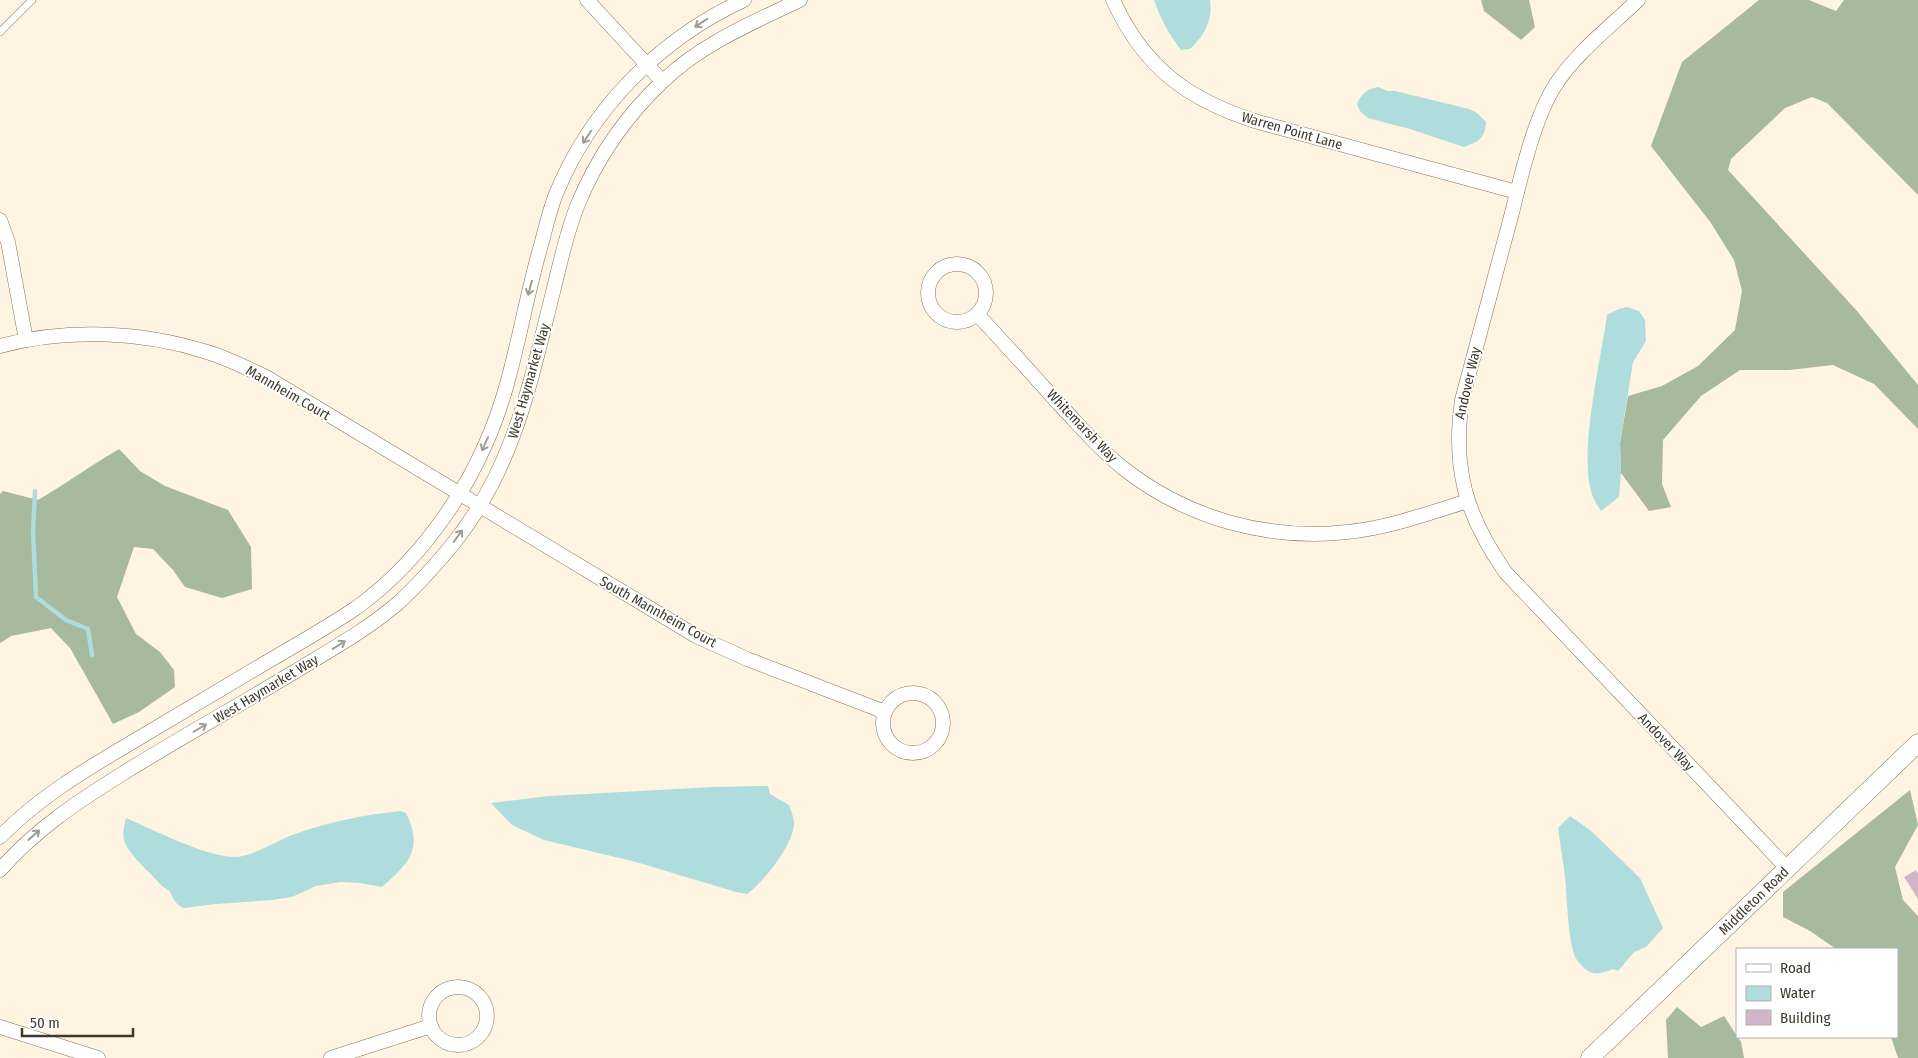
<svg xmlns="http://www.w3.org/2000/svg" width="1918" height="1058" font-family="'Fira Sans Condensed',sans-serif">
<rect width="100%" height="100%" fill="#fef4e1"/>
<g fill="#a7ba9d">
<path d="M1481,0H1529L1535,27L1521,40L1484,11Z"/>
<path d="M1759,0H1809L1836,11L1844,0H1918V195L1827,103L1812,97L1785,108L1731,159L1728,170L1857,311L1918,385V429L1874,384L1833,365L1789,370H1740L1701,396L1663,440L1662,484L1671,507L1649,511L1621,473L1620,443L1628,396L1662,386L1698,366L1735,330L1742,291L1734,260L1711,223L1651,146L1682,62Z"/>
<path d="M119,449L140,471L165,486L228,510L251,547L252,589L222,598L185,587L173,570L153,549L134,547L117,597L136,634L160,652L174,670L175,687L139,712L113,724L70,648L51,628L11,636L0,643V494L3,491L38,500C66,484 91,465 119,449Z"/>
<path d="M1910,790L1918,825L1895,867L1903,900L1918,916V1058H1898L1891,1037H1897V949H1836L1810,931L1783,917V892Z"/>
<path d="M1677,1007L1701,1027L1724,1016L1741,1042L1744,1058H1668L1666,1020Z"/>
</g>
<g fill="#afdcdc">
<path d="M1154,0H1210C1213,20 1204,36 1190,49L1181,50C1169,34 1160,18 1154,0Z"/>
<path d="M1379,87L1387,91H1395L1469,109L1477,113L1486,122C1485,139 1478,142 1464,147L1410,129L1368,118L1360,111L1357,104C1362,93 1367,89 1379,87Z"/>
<path d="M1627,307L1639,311L1645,320L1646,341L1633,362L1620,443L1621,473L1619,497L1601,511C1598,506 1595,502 1593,497C1577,456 1601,361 1607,315L1619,309Z"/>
<path d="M768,786L770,794L789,805C791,811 794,817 794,824C793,845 764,882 747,894L736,892L636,862L544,840L512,825L491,803L549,796L713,787Z"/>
<path d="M400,811L406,813C424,849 408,864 382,887L360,883L341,882L316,886L292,897L272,900L216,904L184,908C175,905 174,898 169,891C166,888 162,887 160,884C149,871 134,860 126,845C121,836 124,827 126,818C154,830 204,856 234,857C253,857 277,840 295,834C328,822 364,815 400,811Z"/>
<path d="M1570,816L1590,830L1640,878L1663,928L1646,947L1634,952L1618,971L1613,969C1596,976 1588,975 1577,960C1568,948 1567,894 1565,877C1563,861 1560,844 1558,828Z"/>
</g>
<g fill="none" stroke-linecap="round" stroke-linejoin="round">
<path stroke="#afdcdc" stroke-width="4.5" d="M35,491L33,532L36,597L66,620L88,629L92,655"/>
</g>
<path fill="#d3b5ca" d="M1916,870L1918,873V899L1904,877Z"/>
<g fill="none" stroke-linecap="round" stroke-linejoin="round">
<g stroke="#827357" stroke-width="8">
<path id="service" d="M0,32L32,0"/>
</g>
<g stroke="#827357" stroke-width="15">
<g id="minor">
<path d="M587,0L662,81"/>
<path d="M1113,0C1144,68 1188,100 1258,122L1517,192"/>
<path d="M1638,0C1611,26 1576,53 1556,84C1535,116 1522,172 1513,209C1496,273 1479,336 1462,400C1452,469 1466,516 1506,573L1788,869"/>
<path d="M0,220L8,242L26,340"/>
<circle cx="957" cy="293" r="29"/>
<path d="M977,314C1005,344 1032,374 1059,404C1080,426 1099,449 1123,468C1186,518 1268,541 1347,532C1388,528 1429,513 1468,501"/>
<path d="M0,346C66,328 141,331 207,352C227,358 247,368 266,377L696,636L747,659L885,712"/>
<circle cx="913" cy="723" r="30"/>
<path d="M0,837C37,799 83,771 129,744C172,718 216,692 260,666C292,647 325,629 356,608C392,582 424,547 449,510C463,490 476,466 486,443C512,386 521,318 538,256C544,236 548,214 556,194C591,108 660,39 744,0"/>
<path d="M0,870C35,830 77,802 122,774C183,736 247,701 309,663C339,645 370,627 397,604C415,588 432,569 448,550C514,472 530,383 554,288C561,259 567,231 578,204C597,158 626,116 662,82C701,44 752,23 800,0"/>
<circle cx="458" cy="1016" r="29"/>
<path d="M0,1027L98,1058"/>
<path d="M331,1058L431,1026"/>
</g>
</g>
<g stroke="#827357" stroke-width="19">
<path id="tertiary" d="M1590,1058L1918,743"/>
</g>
<use href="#service" stroke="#fff" stroke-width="7"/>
<use href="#minor" stroke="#fff" stroke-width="14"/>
<use href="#tertiary" stroke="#fff" stroke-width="18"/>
</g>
<defs><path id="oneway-shaft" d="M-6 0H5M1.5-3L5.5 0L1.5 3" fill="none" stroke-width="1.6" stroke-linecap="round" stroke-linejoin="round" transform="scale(1.25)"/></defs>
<g stroke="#9f9c96">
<use href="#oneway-shaft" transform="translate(701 23) rotate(147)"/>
<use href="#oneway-shaft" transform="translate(587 137) rotate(123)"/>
<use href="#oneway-shaft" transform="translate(530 288) rotate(105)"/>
<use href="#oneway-shaft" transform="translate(485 444) rotate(114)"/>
<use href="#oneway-shaft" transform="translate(458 536) rotate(-54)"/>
<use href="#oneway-shaft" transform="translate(339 645) rotate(-32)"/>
<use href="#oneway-shaft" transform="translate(200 728) rotate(-30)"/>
<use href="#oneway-shaft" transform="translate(34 835) rotate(-41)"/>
</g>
<g text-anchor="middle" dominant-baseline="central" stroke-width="4" stroke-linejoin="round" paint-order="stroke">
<g font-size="14" fill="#3f392c" stroke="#fff">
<text transform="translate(1292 131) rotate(16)">Warren Point Lane</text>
<text transform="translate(529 381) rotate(-74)">West Haymarket Way</text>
<text transform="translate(1468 383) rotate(-77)">Andover Way</text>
<text transform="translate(288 393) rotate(30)">Mannheim Court</text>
<text transform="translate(1082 426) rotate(46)">Whitemarsh Way</text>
<text transform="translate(658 612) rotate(29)">South Mannheim Court</text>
<text transform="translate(266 689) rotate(-31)">West Haymarket Way</text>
<text transform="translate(1666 742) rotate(46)">Andover Way</text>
<text transform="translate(1754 901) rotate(-44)">Middleton Road</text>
</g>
</g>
<rect x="1736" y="948" width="162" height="90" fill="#ffffff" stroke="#b2b0ab"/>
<rect x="1746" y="964" width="25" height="8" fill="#ffffff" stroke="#b2b0ab"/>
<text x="1780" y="973" font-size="15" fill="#3f392c">Road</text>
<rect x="1746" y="986" width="25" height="15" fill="#afdcdc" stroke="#b2b0ab"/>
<text x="1780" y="998" font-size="15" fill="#3f392c">Water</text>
<rect x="1746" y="1010" width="25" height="15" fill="#d3b5ca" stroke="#b2b0ab"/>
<text x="1780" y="1023" font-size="15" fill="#3f392c">Building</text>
<path d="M22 1028v8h111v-8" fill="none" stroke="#3f392c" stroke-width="2.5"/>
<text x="30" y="1028" font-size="15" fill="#3f392c" stroke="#ffffff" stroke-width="4" paint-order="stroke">50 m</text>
</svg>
